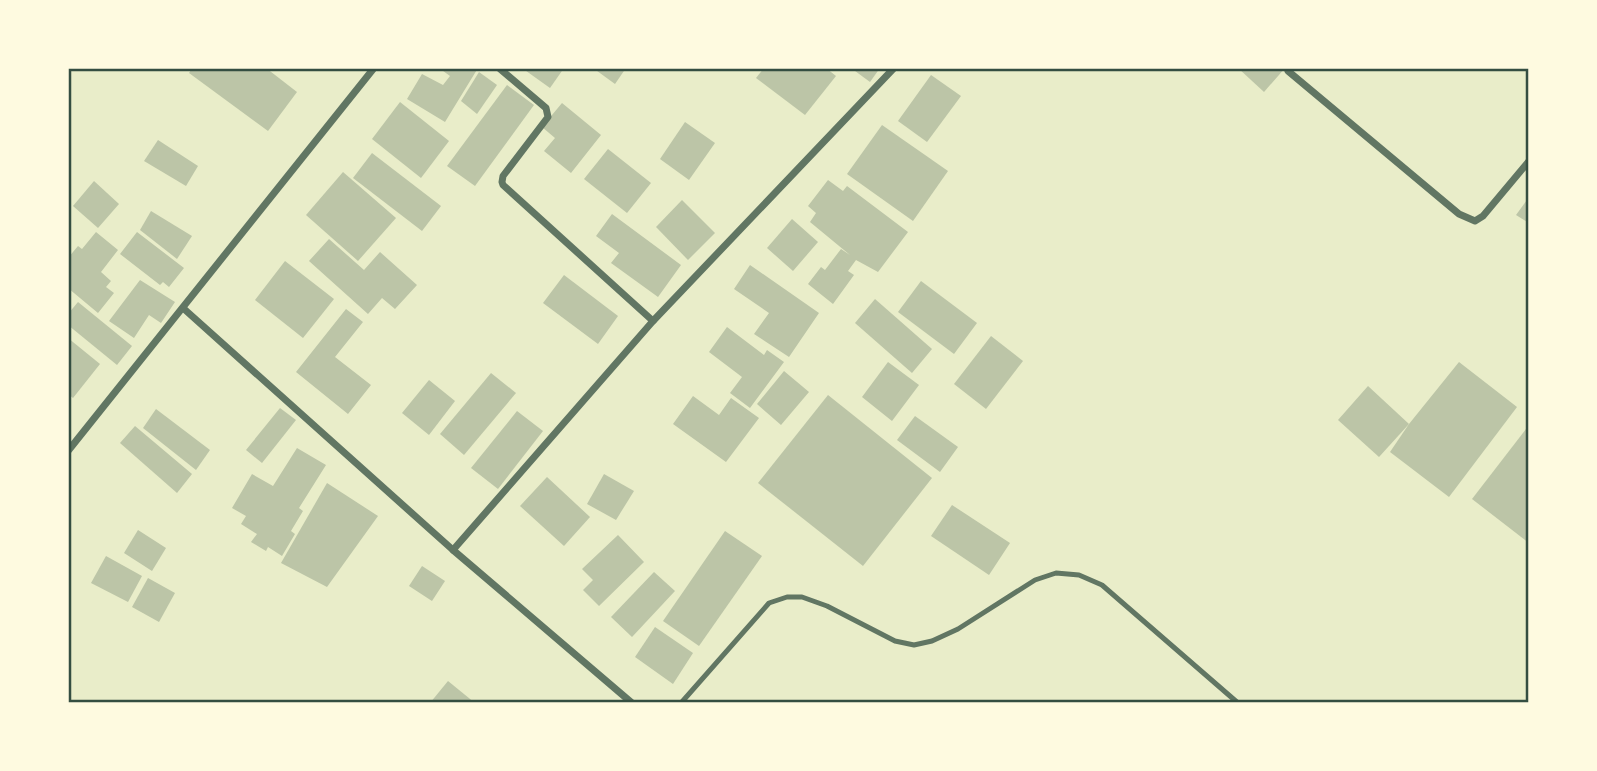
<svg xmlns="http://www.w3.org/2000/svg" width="1597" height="771" font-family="Rubik,sans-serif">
<rect width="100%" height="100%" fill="#e9edc9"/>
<g fill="#bcc5a7">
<path d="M192,68H266L297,92L268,131L189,73Z"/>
<path d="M439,68H478L445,122L407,99L422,74L443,85L450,76Z"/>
<path d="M522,68H564L550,88Z"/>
<path d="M593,68H626L615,84Z"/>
<path d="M764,68H826L836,76L805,115L756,78Z"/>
<path d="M851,68H880L870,82Z"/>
<path d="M1238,68H1285L1264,92Z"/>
<path d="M479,72L497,85L477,114L461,101Z"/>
<path d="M931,75L961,96L927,142L898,121Z"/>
<path d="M507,85L534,105L475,186L447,166Z"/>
<path d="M400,102L449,141L421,178L372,139Z"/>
<path d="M562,103L601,135L571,173L544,151L555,138L542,127Z"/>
<path d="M685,122L715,143L689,180L660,159Z"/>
<path d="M882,125L948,171L913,221L847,174Z"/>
<path d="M158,140L198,166L186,186L144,161Z"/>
<path d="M608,149L651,183L627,213L584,179Z"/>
<path d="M372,153L441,206L422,231L353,178Z"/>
<path d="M343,172L396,218L358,261L306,215Z"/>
<path d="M828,180L843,191L847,186L908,232L878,272L856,260L848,271L854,275L833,304L808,284L821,267L825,270L841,249L850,255L810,222L816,213L808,206Z"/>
<path d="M94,181L119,204L98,228L73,206Z"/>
<path d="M1529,197V223L1516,215Z"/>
<path d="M682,200L715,233L688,260L656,227Z"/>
<path d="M151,211L192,236L177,259L140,230Z"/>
<path d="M612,214L681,265L658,297L611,263L619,253L596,236Z"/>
<path d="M792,219L818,242L793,271L767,248Z"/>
<path d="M96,232L118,250L101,272L111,281L106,287L114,293L98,313L68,288V258L78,246L82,249Z"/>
<path d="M137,232L184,268L169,287L163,282L160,285L120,254Z"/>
<path d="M329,239L364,270L380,252L417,285L395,309L382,298L368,314L309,261Z"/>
<path d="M285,261L334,299L303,338L255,300Z"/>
<path d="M750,265L819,313L789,357L754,334L769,313L734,289Z"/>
<path d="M564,275L618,316L598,344L543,303Z"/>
<path d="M140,280L175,302L161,323L149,315L134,338L109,321Z"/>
<path d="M921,281L977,323L954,354L898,312Z"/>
<path d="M875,299L932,349L912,373L855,323Z"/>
<path d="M78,302L132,346L117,365L68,325V314Z"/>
<path d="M346,309L363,322L335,357L371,385L348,414L296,372Z"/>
<path d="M727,327L764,355L767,350L784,362L750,408L730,393L742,377L709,352Z"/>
<path d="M991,336L1023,361L986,409L954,384Z"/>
<path d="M68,338L100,364L73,398L68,394Z"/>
<path d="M888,362L919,385L892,421L862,397Z"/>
<path d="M1459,362L1517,407L1449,497L1390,452L1409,424Z"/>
<path d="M784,371L809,392L781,425L757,404Z"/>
<path d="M491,373L516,393L464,455L440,434Z"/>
<path d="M429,380L455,401L429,435L402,413Z"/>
<path d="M1368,386L1409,424L1379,457L1338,420Z"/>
<path d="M828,395L932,478L863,566L758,483Z"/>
<path d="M693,396L719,415L731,398L759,418L726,462L673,424Z"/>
<path d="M280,408L296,420L262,463L246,450Z"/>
<path d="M156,409L210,450L196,470L143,428Z"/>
<path d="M517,411L543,431L498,489L471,468Z"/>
<path d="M915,416L958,447L940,472L897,440Z"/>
<path d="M1529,425V543L1472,499Z"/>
<path d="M135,426L192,474L177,493L120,443Z"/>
<path d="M297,448L326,465L299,508L303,511L291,531L295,534L282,556L268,547L266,551L251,542L257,534L241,524L246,516L232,508L252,474L273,486Z"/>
<path d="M604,474L634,491L616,520L587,504Z"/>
<path d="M547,477L590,517L564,546L520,506Z"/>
<path d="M327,483L378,516L327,587L281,563Z"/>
<path d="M952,505L1010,543L989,575L931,536Z"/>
<path d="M138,530L166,548L152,571L124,553Z"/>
<path d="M725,531L762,556L699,646L663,621Z"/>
<path d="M618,535L644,562L599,606L583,590L593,580L582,569Z"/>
<path d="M106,556L142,576L128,602L91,583Z"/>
<path d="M422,566L445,581L432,601L409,586Z"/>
<path d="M654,572L675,591L632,637L611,617Z"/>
<path d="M148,578L175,593L159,622L132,607Z"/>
<path d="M655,627L693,653L673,684L635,657Z"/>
<path d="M448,681L475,703H430Z"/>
</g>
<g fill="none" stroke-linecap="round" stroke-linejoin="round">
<path stroke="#617663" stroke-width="5" d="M681,703L769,603L787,597H802L827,606L895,641L914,645L932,641L958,629L1035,580L1056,573L1079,575L1102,585L1238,703"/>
<g stroke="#617663" stroke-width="7">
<path d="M499,68L539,102L546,108L548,117L503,176L502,182L503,185L653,321"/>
<path d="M1288,71L1459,214L1475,221L1483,216L1529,161"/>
<path d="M183,308L453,550L632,703"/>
<path d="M68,451L374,68"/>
<path d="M453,550L653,321L894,68"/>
</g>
</g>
<rect width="1597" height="771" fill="none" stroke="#fefae0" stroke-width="140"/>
<rect x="70" y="70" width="1457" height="631" fill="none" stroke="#344e41" stroke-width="2.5"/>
</svg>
